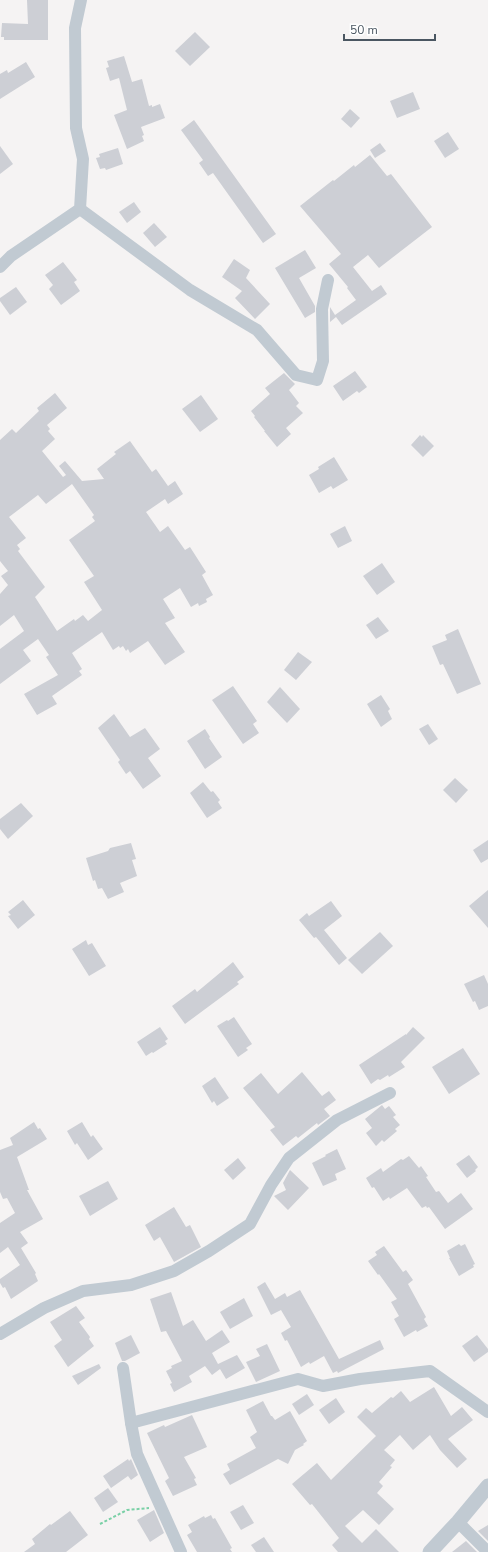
<svg xmlns="http://www.w3.org/2000/svg" width="488" height="1552" font-family="'Nunito Sans',sans-serif">
<rect width="100%" height="100%" fill="#f5f3f3"/>
<g fill="#cdcfd5" fill-rule="evenodd">
<path d="M27,0H48V40H4V37H1L2,23L28,24Z"/>
<path d="M195,32L210,47L190,66L175,51Z"/>
<path d="M124,56L132,82L142,79L149,106L152,105V107L160,104L165,118L141,127L144,135L142,136L144,141L127,149L114,115L127,110L119,78L110,81L106,68L109,67L107,61Z"/>
<path d="M26,62L35,77L0,99V74L7,70L8,73Z"/>
<path d="M413,92L420,109L397,118L390,101Z"/>
<path d="M350,109L360,118L351,128L341,119Z"/>
<path d="M194,120L276,234L263,243L213,173L208,176L199,163L203,160L181,130Z"/>
<path d="M448,132L459,149L445,158L434,141Z"/>
<path d="M380,143L386,151L375,158L370,150Z"/>
<path d="M0,146L13,164L0,174Z"/>
<path d="M118,148L123,164L106,170L105,168L100,169L96,158L100,157L99,154Z"/>
<path d="M370,155L387,176L391,174L432,227L379,268L368,255L353,267L372,291L381,285L387,294L342,325L336,317L330,322V307L335,315L356,300L347,288L348,287L329,264L341,254L300,206L333,180L334,181L354,165L355,167Z"/>
<path d="M134,202L141,212L127,223L119,212Z"/>
<path d="M154,223L167,237L155,247L143,233Z"/>
<path d="M305,250L316,268L299,278L315,306V312L305,318L275,268Z"/>
<path d="M234,259L250,270L246,278L270,304L255,319L235,298L242,291L222,277Z"/>
<path d="M63,262L77,280L74,282L80,291L61,305L49,289L53,285L45,275Z"/>
<path d="M16,287L27,302L10,315L0,301V298Z"/>
<path d="M355,371L367,387L359,393L357,391L343,401L333,386Z"/>
<path d="M284,373L295,384L289,390L299,403L296,406L303,413L286,428L291,434L277,447L264,431H265L254,417L255,416L251,411L270,394L265,388Z"/>
<path d="M55,393L67,408L47,425L50,429L48,431L55,439L42,451L63,477L66,475L59,466L65,461L82,481L104,479L97,469L116,454L114,452L130,441L152,472L156,469L168,486L175,481L183,494L168,504L165,499L146,512L160,532L168,526L185,550L190,547L206,572L202,575L213,595L206,599L207,602L199,606L198,603L191,607L180,588L163,599L175,618L165,623L185,652L165,665L148,641L130,653L128,649L126,651L123,646L120,648L119,646L113,650L102,632L72,653L82,669L79,671L82,675L52,696L57,704L37,715L24,694L58,675L46,657L49,655L38,639L23,650L31,661L0,684V649L24,631L14,615L0,626V594L8,585L1,576L8,571L0,561V440L12,429L16,433L39,411L37,408ZM72,484L94,515L92,517L95,521L69,540L94,576L84,582L102,610L88,621L83,615L75,621L74,619L57,631L35,597L45,587L18,551L20,549L17,545L26,538L9,517L38,495L46,504Z"/>
<path d="M201,395L218,419L200,432L182,409Z"/>
<path d="M420,435L422,437L423,435L434,446L423,457L411,445Z"/>
<path d="M334,457L348,480L333,489L331,486L319,493L309,475L319,469L318,467Z"/>
<path d="M345,526L352,541L338,548L330,534Z"/>
<path d="M382,563L395,582L377,595L363,576Z"/>
<path d="M378,617L389,631L376,639L366,625Z"/>
<path d="M458,629L481,684L457,694L443,664L440,665L432,646L447,640L445,635Z"/>
<path d="M298,652L312,662L296,680L284,670Z"/>
<path d="M233,686L257,721L253,724L259,733L243,744L212,700Z"/>
<path d="M280,687L300,709L287,723L267,702Z"/>
<path d="M381,695L390,709L388,711L392,719L381,727L367,704Z"/>
<path d="M114,714L130,737L145,728L160,749L148,758L161,776L143,789L130,771L126,774L118,762L120,760L98,728Z"/>
<path d="M428,724L438,739L429,745L419,729Z"/>
<path d="M205,729L210,737L209,738L222,757L205,769L187,741Z"/>
<path d="M455,778L468,790L456,803L443,790Z"/>
<path d="M203,782L211,792L213,791L220,800L218,802L222,808L207,818L190,793Z"/>
<path d="M21,803L33,816L8,839L0,829V819Z"/>
<path d="M488,840V859L481,863L473,850Z"/>
<path d="M131,843L136,859L132,860L137,876L120,883L124,892L108,899L102,888L98,889L95,880L93,881L86,858L108,851L110,848Z"/>
<path d="M488,890V928L469,906Z"/>
<path d="M23,900L35,915L18,929L8,916L11,915L8,912Z"/>
<path d="M331,901L342,916L324,930L347,958L339,965L316,937L314,938L299,920L307,913L309,916Z"/>
<path d="M380,932L393,946L362,974L348,960Z"/>
<path d="M86,940L88,945L92,943L106,966L89,976L72,949Z"/>
<path d="M233,962L244,977L237,982L239,984L185,1024L172,1006L195,989L197,992Z"/>
<path d="M484,975L488,984V1006L479,1010L475,1001L473,1002L464,984Z"/>
<path d="M234,1017L252,1044L246,1048L248,1050L238,1057L217,1026L227,1020L228,1021Z"/>
<path d="M160,1027L168,1039L165,1041L167,1044L153,1053L152,1052L146,1056L137,1042Z"/>
<path d="M413,1027L425,1038L401,1062L405,1067L389,1077L388,1075L380,1080L378,1079L371,1084L359,1065L406,1034V1035Z"/>
<path d="M463,1048L480,1074L449,1094L432,1067Z"/>
<path d="M302,1072L322,1096L329,1091L336,1100L324,1109L330,1116L318,1125L317,1123L298,1138L296,1136L283,1146L270,1130L275,1127L243,1088L261,1073L278,1094Z"/>
<path d="M215,1077L229,1098L217,1106L214,1101L212,1103L202,1086Z"/>
<path d="M382,1105L385,1109L389,1106L396,1115L393,1117L400,1125L395,1129L397,1131L384,1142L382,1140L376,1146L366,1133L372,1128L365,1119Z"/>
<path d="M34,1122L38,1129L40,1128L47,1139L17,1157L29,1190H27L43,1219L20,1232L28,1243L21,1248L36,1273L35,1274L38,1281L11,1299L5,1287L3,1288L0,1283V1279L20,1265L8,1247L0,1253V1223L15,1213L7,1198L3,1199L0,1192V1150L13,1145L10,1138Z"/>
<path d="M82,1122L91,1137L93,1135L103,1149L88,1160L77,1143L75,1145L67,1131Z"/>
<path d="M337,1149L346,1169L335,1174L337,1180L323,1186L312,1163L326,1156L325,1155Z"/>
<path d="M469,1155L478,1167L475,1170L476,1171L467,1178L456,1164Z"/>
<path d="M409,1156L419,1168L421,1166L428,1176L426,1177L436,1192L439,1191L448,1203L461,1193L473,1209L445,1229L429,1207L427,1208L426,1206L422,1208L407,1188L390,1199L389,1197L383,1201L374,1187L372,1188L366,1178L381,1168L383,1172L401,1159L403,1160Z"/>
<path d="M238,1158L246,1168L233,1180L224,1170Z"/>
<path d="M290,1170L309,1188L288,1210L274,1196L286,1190L283,1183Z"/>
<path d="M108,1181L118,1199L90,1216L79,1196Z"/>
<path d="M174,1207L186,1227L190,1225L201,1247L174,1262L160,1237L154,1241L145,1225Z"/>
<path d="M459,1244L461,1246L465,1244L475,1264L473,1265L474,1267L459,1276L449,1258H450L447,1251Z"/>
<path d="M384,1246L403,1272L406,1270L413,1280L408,1284L426,1317L424,1319L428,1326L417,1332L416,1330L404,1337L394,1319L399,1316L391,1302L397,1299L379,1274L378,1275L368,1261L377,1255L375,1252Z"/>
<path d="M265,1282L275,1299L285,1293L287,1297L300,1290L339,1359L380,1340L384,1349L338,1373L337,1371L333,1373L324,1356L310,1364L309,1362L301,1367L287,1340L285,1341L281,1333L291,1327L281,1310L271,1315L257,1287Z"/>
<path d="M171,1292L183,1326L193,1320L206,1341L222,1330L230,1342L212,1353L218,1364L237,1355L245,1368L226,1379L220,1369L212,1375L205,1366L189,1376L192,1382L174,1392L170,1384L172,1383L166,1371L172,1368L171,1366L182,1361L166,1331L161,1332L150,1299Z"/>
<path d="M244,1298L253,1316L230,1329L220,1312Z"/>
<path d="M76,1306L85,1318L79,1322L90,1337L89,1339L94,1346L68,1367L54,1346L62,1340L50,1322Z"/>
<path d="M131,1335L140,1353L125,1361H122L115,1343Z"/>
<path d="M477,1335L488,1349V1352L474,1362L462,1346Z"/>
<path d="M267,1344L280,1371L256,1382L246,1362L260,1356L256,1349Z"/>
<path d="M99,1364L101,1368L78,1385L72,1376Z"/>
<path d="M434,1387L451,1416L462,1407L473,1420L448,1439L467,1459L457,1468L440,1450L430,1435L413,1450L400,1435L384,1450L395,1460L390,1466L392,1467L379,1482L383,1486L377,1493L394,1509L379,1525L363,1510L345,1526L362,1543L376,1529L399,1552H338L332,1545L339,1538L312,1504L310,1505L292,1484L317,1463L331,1480L376,1436L357,1417L366,1408L372,1413L391,1397L393,1398L401,1391L410,1402Z"/>
<path d="M307,1394L314,1405L299,1415L292,1404Z"/>
<path d="M336,1398L345,1412L329,1424L319,1410Z"/>
<path d="M263,1401L271,1416H272L275,1420L290,1411L307,1441L303,1444L304,1445L295,1450L288,1464L278,1459L230,1485L223,1474L230,1470L227,1464L256,1448L250,1437L257,1432L246,1410Z"/>
<path d="M192,1415L207,1447L184,1457L196,1478L194,1479L197,1485L173,1496L165,1481L169,1478L147,1433L164,1425L165,1427Z"/>
<path d="M128,1459L129,1461L131,1459L138,1475L131,1480L128,1476L111,1488L103,1476Z"/>
<path d="M108,1488L118,1502L103,1512L94,1498Z"/>
<path d="M243,1505L254,1523L241,1530L230,1512Z"/>
<path d="M154,1510L164,1533L150,1542L137,1520Z"/>
<path d="M70,1511L88,1535L66,1552H24L35,1544L32,1539L50,1524L51,1525Z"/>
<path d="M211,1515L213,1519L215,1518L232,1548L230,1549L232,1552H197L187,1535L192,1532L188,1525L204,1516L205,1518Z"/>
<path d="M488,1525V1541L478,1531Z"/>
<path d="M264,1537L274,1552H256L251,1545Z"/>
<path d="M466,1541L477,1552H452Z"/>
</g>
<g fill="none" stroke-linecap="round" stroke-linejoin="round">
<path stroke="#7ad0a6" stroke-width="2" stroke-dasharray="3 2" stroke-linecap="butt" d="M100,1524L127,1510L149,1508"/>
<g stroke="#c1cad2" stroke-width="12">
<path d="M80,209L190,290L257,330L296,375L317,380L323,361L322,309L328,280"/>
<path d="M0,267L11,256L80,209L83,159L76,128L75,28L81,0"/>
<path d="M0,1334L44,1308L83,1291L131,1285L174,1271L209,1251L250,1224L271,1185L289,1158L337,1120L390,1093"/>
<path d="M123,1368L131,1423L137,1454L181,1552"/>
<path d="M131,1423L298,1379L323,1386L360,1379L430,1371L488,1412"/>
<path d="M458,1522L488,1552"/>
</g>
<path stroke="#c1cad2" stroke-width="15" d="M430,1552L458,1522L488,1486"/>
</g>
<path d="M344 34v6h91v-6" fill="none" stroke="#4a5661" stroke-width="2"/>
<text x="350" y="34" font-size="12" fill="#4a5661" stroke="#ffffff" stroke-width="3" paint-order="stroke">50 m</text>
</svg>
